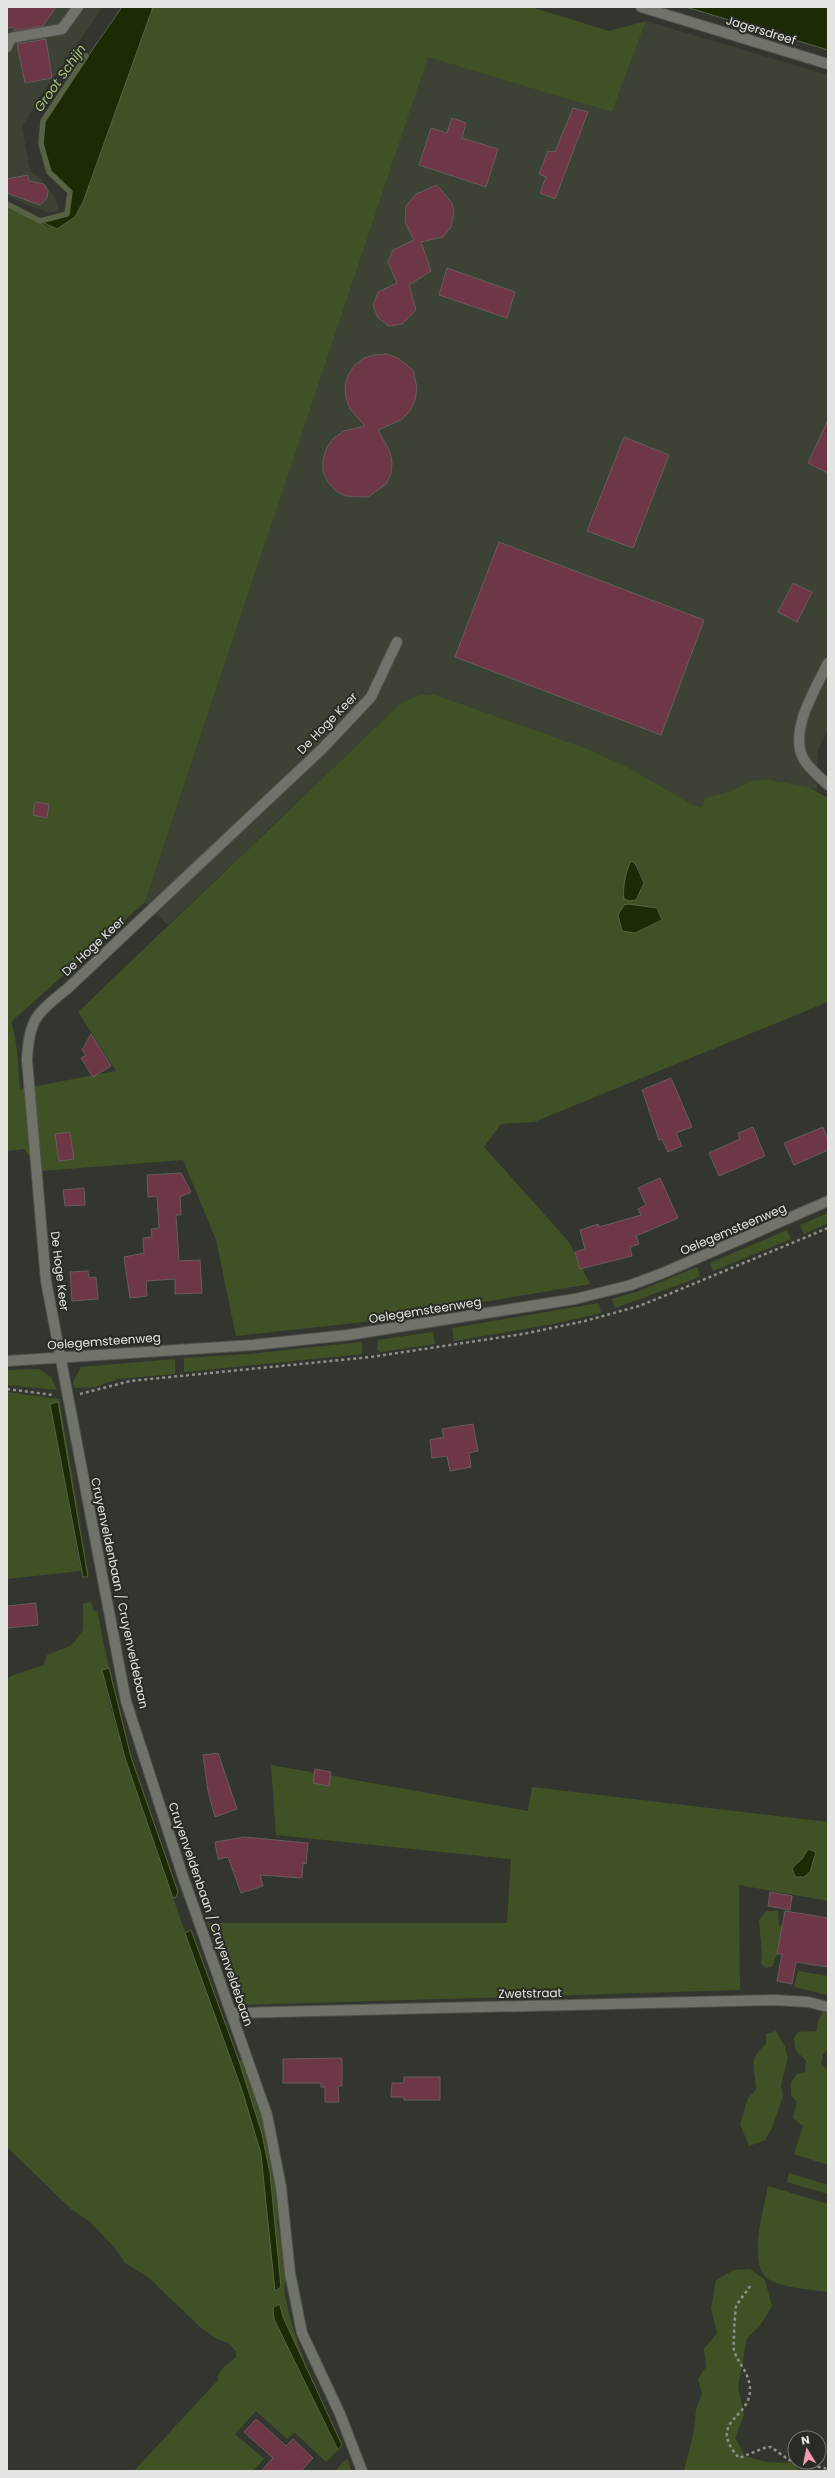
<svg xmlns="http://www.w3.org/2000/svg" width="835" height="2478" font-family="Poppins,sans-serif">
<rect width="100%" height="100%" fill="#33362e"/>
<g fill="#3c4234">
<path d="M7,7H103L41,95L22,127L30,171L40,178L54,196L59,207L57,211L48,213L7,196Z"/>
<path d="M646,21L828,75V730L818,749L817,790L764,779L750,781L731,791L705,798L702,807L693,805L631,769L588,749L436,695H419L401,703L168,925L145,902L428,56L612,112Z"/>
</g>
<g fill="#405225" fill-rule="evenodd">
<path d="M153,7H531L609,31L646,21L612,112L428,57L145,902L11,1022C18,1043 18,1067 20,1089L116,1071L78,1012L401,703L419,695H436L588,749L631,769L693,805L702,807L705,798L731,791L750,781L764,779L808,787L828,798V1002L534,1122L501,1124L484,1147L569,1242L590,1284L364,1322L236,1336L216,1240L183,1160L41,1171L24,1149L7,1151V204L49,227L75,217L83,202ZM631,861C641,868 643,877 643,888L639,891L638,897L622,893ZM628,904L645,907L659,922L635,933L622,931L618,915Z"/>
<path d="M828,1213V1223L804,1234L800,1225Z"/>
<path d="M787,1230L791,1239L713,1271L710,1263Z"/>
<path d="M697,1267L700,1277L615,1308L612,1299L639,1291Z"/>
<path d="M599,1303L601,1313L553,1324L454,1341L452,1328Z"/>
<path d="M433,1332L435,1344L380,1352L377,1349L378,1340Z"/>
<path d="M362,1342V1354L184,1372V1358L249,1354Z"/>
<path d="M175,1359V1374L118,1379L95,1387L74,1388L73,1382L81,1367Z"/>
<path d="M39,1369L51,1377L57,1390L7,1385V1370Z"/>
<path d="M7,1392L59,1399L90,1577L60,1413L55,1404L50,1405L81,1571L7,1579Z"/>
<path d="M91,1602L94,1611H97L109,1668L102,1670C113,1725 132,1779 150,1832C176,1909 205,1985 232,2061L236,2059L245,2062L275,2129L276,2199L279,2216L277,2222L284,2257L282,2262L288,2276L284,2287L285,2297L292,2325L306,2366L283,2317L281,2307L275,2321L338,2450L326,2462L294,2432L287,2439L256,2411L235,2434L264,2459L253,2471H134L218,2380C218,2368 228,2365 236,2357V2351L228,2343L215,2338L200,2327L148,2277L125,2263L115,2248L89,2221L71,2209L7,2147V1679L11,1676L44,1665L47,1655L72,1645L83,1630V1604Z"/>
<path d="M271,1765L528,1811L532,1787L828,1822V1901L739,1885L740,1990L239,2005L207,1923H507L511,1859L276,1835Z"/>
<path d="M766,1911H778L779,1925L786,1927L784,1949L777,1954L772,1967L765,1968L761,1963L762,1955L759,1920Z"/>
<path d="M798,1971L828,1976V1995L794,1987Z"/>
<path d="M823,2012L828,2013V2049L823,2054L821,2064L828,2071V2165L794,2154L803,2126L793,2118L797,2102L791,2095V2082L797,2074L805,2072L806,2061L795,2049L794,2038L798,2032L817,2031L818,2021Z"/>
<path d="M776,2031L785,2047L788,2058L781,2085L783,2096L772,2128L765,2140L749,2146L740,2124L748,2098L756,2090C756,2069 746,2061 766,2044V2034Z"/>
<path d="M789,2173L828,2185V2194L787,2182Z"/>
<path d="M768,2186L828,2204V2292C810,2289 786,2289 770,2280C746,2268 764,2208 768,2186Z"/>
<path d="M750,2269L765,2280L772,2306L759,2327L747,2338L738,2387L744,2415L735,2438L745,2456L766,2462L795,2463L799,2471H684L694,2430L696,2410L702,2394L698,2379L706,2367L704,2349L717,2333L711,2309L716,2280L734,2270Z"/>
<path d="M347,2458L351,2471H335Z"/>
</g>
<g fill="#1d2b04" stroke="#586346">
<path d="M122,7H153L83,202L75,217L57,229L40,221L67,214L70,192L49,172L41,144L43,121Z"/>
<path d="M686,7H828V50Z"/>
<path d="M631,861L636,865L644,883L636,900L630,901L624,899C622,890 626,870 631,861Z"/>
<path d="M628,904L657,908L662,920L635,933L622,931L618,915L624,905Z"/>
<path d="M58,1402L60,1413L88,1577H83L50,1404Z"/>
<path d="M109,1668L131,1757L178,1892L176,1897L173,1898L125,1758L102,1670Z"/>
<path d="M808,1849L816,1852L810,1872L804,1877H795L792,1868L802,1859Z"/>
<path d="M191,1930L239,2061L262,2134L270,2173L281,2287L275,2291L261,2154L243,2093L185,1933Z"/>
<path d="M277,2305H280L283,2317L342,2445L338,2450L274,2319L273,2308Z"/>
</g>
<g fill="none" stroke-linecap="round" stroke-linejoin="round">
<path stroke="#586346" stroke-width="5.5" d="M7,204L40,221L67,214L70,192L49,172L41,144L43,121L86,56"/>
</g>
<g fill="#6d3746" stroke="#675c5e">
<path d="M7,7H56L43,26L15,31L14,27L7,28Z"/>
<path d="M46,39L52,78L25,83L17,44Z"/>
<path d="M573,108L588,112L555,199L540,193L546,177L539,174L548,151L555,152Z"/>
<path d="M452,118L466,123L462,138L498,149L486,187L419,165L431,128L447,133Z"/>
<path d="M28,175L29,181L44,184L48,191L47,198L40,205L7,193V179Z"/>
<path d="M437,185L452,203L454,211L451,227L443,237L421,242L431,271L409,285L416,310L402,324L389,326L378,318L373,305L378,292L397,283L388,262L393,250L414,240L405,222L406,206L416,194Z"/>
<path d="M447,268L515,292L507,318L439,295Z"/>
<path d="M387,354L398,358L413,370L417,388L415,400L410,411L401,420L378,430L390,452L392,463L391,474L386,484L368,497L345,496L336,491L328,482L323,471V459L327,447L334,438L344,431L365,426L350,409L346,398L345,386L348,375L354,366L364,358L374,355Z"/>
<path d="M828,420V473L808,463Z"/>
<path d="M624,437L669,455L633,548L587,531Z"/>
<path d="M499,542L704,620L661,735L455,657Z"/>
<path d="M793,583L812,592L797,622L778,612Z"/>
<path d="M35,802L49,804L47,818L33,815Z"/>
<path d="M91,1034L111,1066L93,1077L81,1058L86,1055L82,1050Z"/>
<path d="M671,1078L692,1127L676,1133L682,1146L668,1152L662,1139L659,1140L642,1090Z"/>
<path d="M753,1127L765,1156L719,1176L709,1153L740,1139L738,1133Z"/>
<path d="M823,1127L828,1140V1150L794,1165L784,1143Z"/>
<path d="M70,1132L74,1159L59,1161L55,1134Z"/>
<path d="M181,1173L191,1192L180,1197L181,1215H176L179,1261L200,1260L202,1293L175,1294V1279L146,1281L147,1296L130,1298L124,1257L144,1253L143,1238L152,1237L151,1229L159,1228L157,1196L148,1197L147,1175Z"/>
<path d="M660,1178L678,1218L636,1236L639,1244L630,1247L632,1256L580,1269L575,1252L585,1249L580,1230L598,1224L599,1227L641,1215L638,1209L646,1205L638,1188Z"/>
<path d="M84,1188L85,1205L65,1206L63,1190Z"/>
<path d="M88,1271L89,1278L96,1277L98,1299L72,1301L70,1272Z"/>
<path d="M473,1424L478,1451L469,1453L471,1467L450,1471L447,1456L432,1458L430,1440L444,1437L442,1429Z"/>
<path d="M36,1603L38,1625L7,1628V1606Z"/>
<path d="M218,1753L237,1809L215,1817L208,1791L203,1755Z"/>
<path d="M315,1769L331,1772L329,1786L313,1783Z"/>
<path d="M244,1837L308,1843L306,1864L303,1863L302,1878L260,1875L263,1886L241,1893L228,1857L218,1859L215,1842Z"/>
<path d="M770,1892L792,1896L790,1910L768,1906Z"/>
<path d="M785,1911L828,1918V1967L796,1962L792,1984L777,1981L782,1954H777Z"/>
<path d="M342,2058V2086H338L339,2102H325V2087H321V2083H283V2059Z"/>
<path d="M404,2077H440V2100H404V2097H391L392,2083H404Z"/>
<path d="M256,2419L286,2446L293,2439L313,2458L301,2471H261L273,2458L244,2432Z"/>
</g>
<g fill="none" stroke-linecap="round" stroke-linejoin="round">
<g stroke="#4f524b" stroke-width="12">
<g id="service">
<path d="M641,7L828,64"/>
<path d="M7,47L11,38L62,29L78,7"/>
<path d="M828,663C816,688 789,730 803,758C808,768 820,777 828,785"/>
</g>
</g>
<g stroke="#4f524b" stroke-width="12">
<g id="minor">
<path d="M232,2013L775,2000L808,2002L828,2007"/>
<path d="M362,2471L340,2414L302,2333L290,2273L281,2187L267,2115L182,1874L126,1701L46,1281L27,1060C29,1019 36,1014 67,989L323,748L371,697L397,642"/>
</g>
</g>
<g stroke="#4f524b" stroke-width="12">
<path id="tertiary" d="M7,1361L253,1345L348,1335L575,1299L631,1285L663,1273L828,1201"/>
</g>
<g stroke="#8e908a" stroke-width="2.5" stroke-dasharray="3 3" stroke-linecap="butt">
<path d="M7,1389L53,1395"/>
<path d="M80,1394L130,1381L371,1357L523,1334L585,1321L639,1306L669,1294L828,1228"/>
<path d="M750,2286C746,2293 739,2300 736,2307C735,2311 733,2345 734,2350C737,2363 751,2373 750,2392C748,2419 707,2422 739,2458L764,2448L771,2447L789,2460L828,2469"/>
</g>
<use href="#service" stroke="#6f736a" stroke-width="10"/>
<use href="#minor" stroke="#6f736a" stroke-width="10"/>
<use href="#tertiary" stroke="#6f736a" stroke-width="10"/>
</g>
<g text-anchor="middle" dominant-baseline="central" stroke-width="4" stroke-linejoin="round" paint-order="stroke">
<g font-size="12" fill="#e3e5e0" stroke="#292c25">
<text transform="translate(761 30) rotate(17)">Jagersdreef</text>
<text transform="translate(327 723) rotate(-46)">De Hoge Keer</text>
<text transform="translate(93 946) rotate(-43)">De Hoge Keer</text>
<text transform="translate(733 1229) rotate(-23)">Oelegemsteenweg</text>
<text transform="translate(60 1271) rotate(83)">De Hoge Keer</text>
<text transform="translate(425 1310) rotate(-9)">Oelegemsteenweg</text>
<text transform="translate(104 1341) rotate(-4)">Oelegemsteenweg</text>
<text transform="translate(120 1593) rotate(78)">Cruyenveldenbaan / Cruyenveldebaan</text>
<text transform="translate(211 1914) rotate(71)">Cruyenveldenbaan / Cruyenveldebaan</text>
<text transform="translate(530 1993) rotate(-1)">Zwetstraat</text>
</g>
<g font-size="13" font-style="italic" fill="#abcb7e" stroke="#292c25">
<text transform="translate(60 78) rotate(-55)">Groot Schijn</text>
</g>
</g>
<rect width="835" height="2478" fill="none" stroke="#e3e5e0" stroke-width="16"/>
<g transform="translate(807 2450) rotate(350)"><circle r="19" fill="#292c25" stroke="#737670"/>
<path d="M0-3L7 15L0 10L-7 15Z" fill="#f29aaf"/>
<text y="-6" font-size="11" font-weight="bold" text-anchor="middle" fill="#e3e5e0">N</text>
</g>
</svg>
